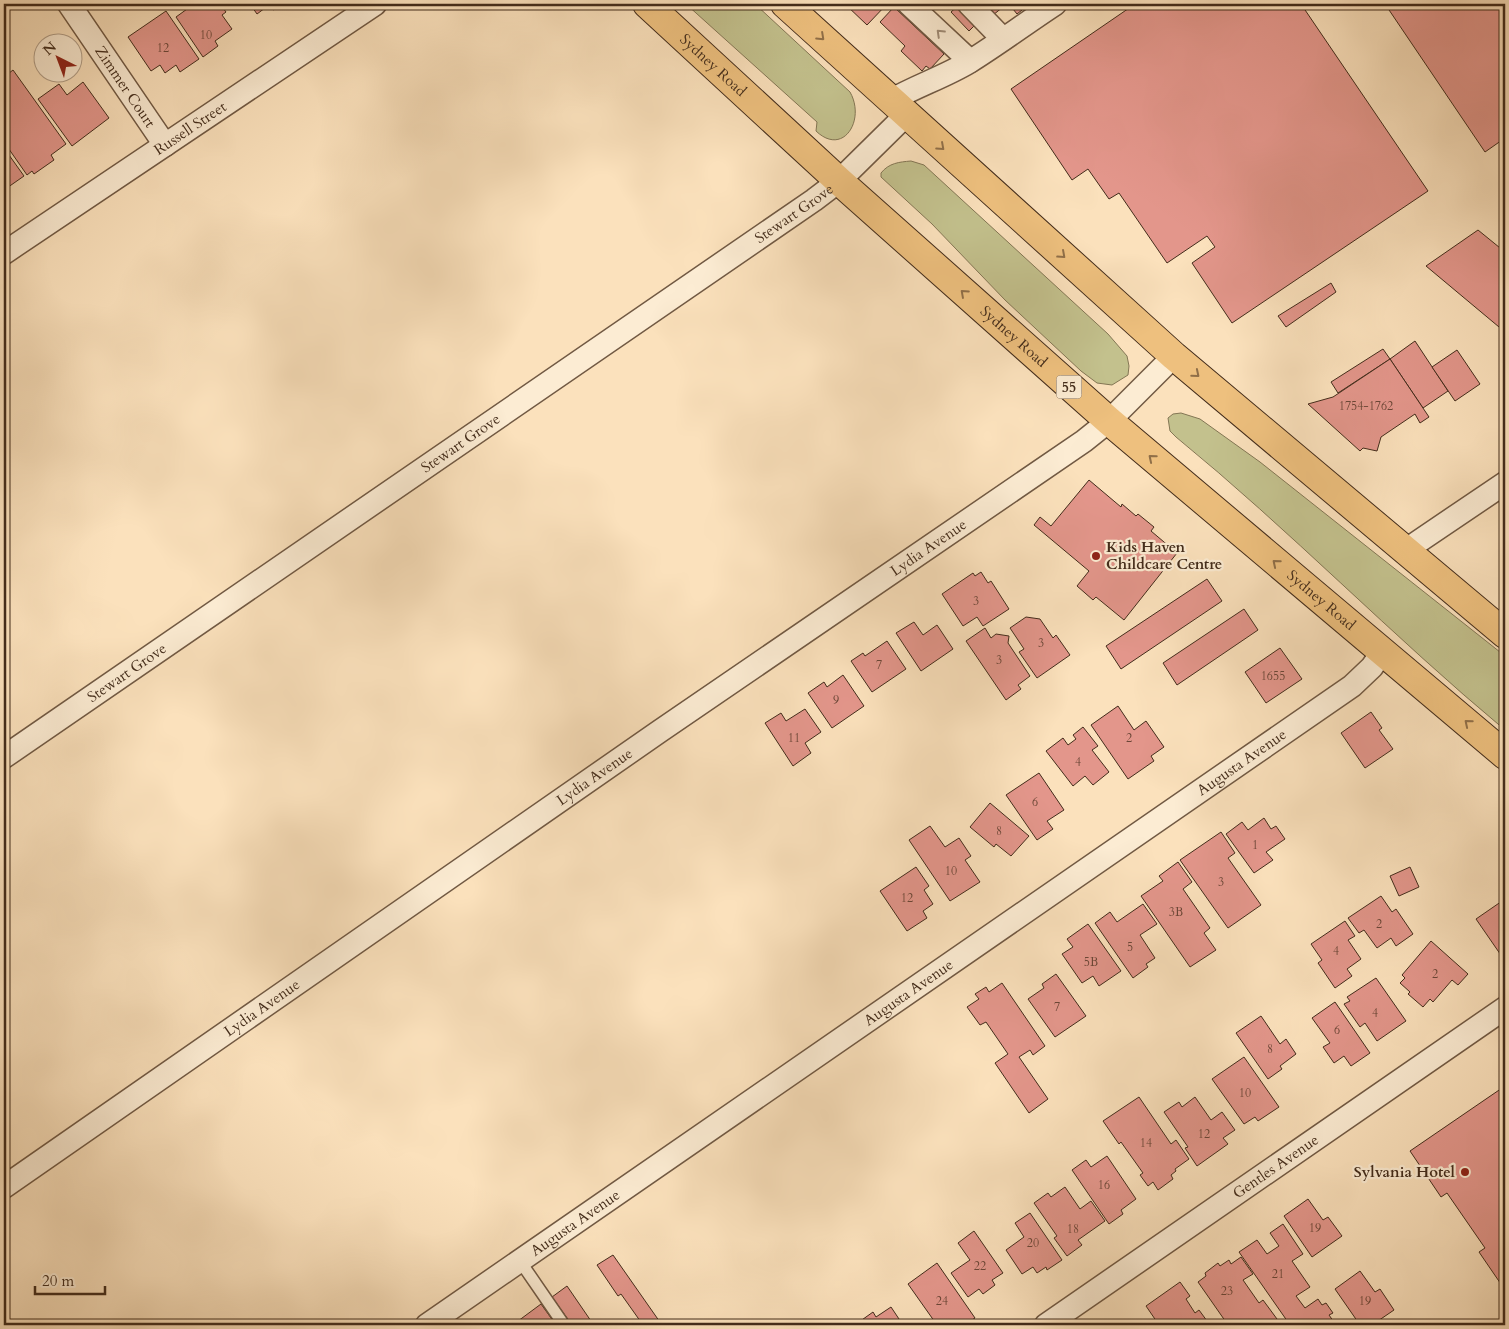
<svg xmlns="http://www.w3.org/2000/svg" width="1509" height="1329" font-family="Cardo,serif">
<rect width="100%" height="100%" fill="#fbe1bc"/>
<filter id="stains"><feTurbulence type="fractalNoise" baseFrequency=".004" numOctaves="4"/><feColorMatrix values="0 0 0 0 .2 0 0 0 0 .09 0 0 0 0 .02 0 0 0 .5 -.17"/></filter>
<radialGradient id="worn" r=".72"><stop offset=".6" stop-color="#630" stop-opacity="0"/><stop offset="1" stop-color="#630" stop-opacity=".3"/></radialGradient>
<g fill="#c3c18d" stroke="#837654">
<path d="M686,4H755L850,92C866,120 843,157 816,131L817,122Z"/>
<path d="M911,161L924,165L1108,334L1127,356L1129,366L1128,375L1112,385L1097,383L1081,371L1005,300L932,224L881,177V173C889,163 899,162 911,161Z"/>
<path d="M1181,413L1200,419L1260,462L1505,656V730C1392,636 1290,530 1176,437L1170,431L1168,418L1173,414Z"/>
</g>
<g fill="#e3968b" stroke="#432c1b">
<path d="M194,4H220L226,12L222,15L232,29L215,41L218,46L203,57L176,17Z"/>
<path d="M250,4H283L273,10L269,5L257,14Z"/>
<path d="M845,4H887L867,25Z"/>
<path d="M960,4L978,22L969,31L951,12Z"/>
<path d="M985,4H1001L1003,7L993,15Z"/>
<path d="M1009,4H1025L1027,6L1017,14Z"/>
<path d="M1135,4H1301L1428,191L1232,323L1192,263L1215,247L1207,236L1167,263L1119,193L1109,199L1088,169L1072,180L1011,89Z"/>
<path d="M1385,4H1505V138L1485,152Z"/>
<path d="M894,7L944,54L930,69L926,66L922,71L901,51L905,46L880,22Z"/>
<path d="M166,11L199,59L180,72L176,65L165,73L160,65L151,71L128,37Z"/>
<path d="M13,70L66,144L51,155L54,160L34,174L32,171L27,175L4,142V77Z"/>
<path d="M83,82L109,118L72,146L38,99L59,84L67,95Z"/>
<path d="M4,148L24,176L4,190Z"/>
<path d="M1478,230L1505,252V332L1426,266Z"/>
<path d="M1331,283L1336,292L1286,327L1278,316Z"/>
<path d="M1415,341L1448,391L1423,408L1390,359Z"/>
<path d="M1383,349L1390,359L1338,393L1331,382Z"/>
<path d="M1457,350L1480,384L1455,401L1432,367Z"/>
<path d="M1390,359L1429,417L1420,423L1415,414L1381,437L1377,451L1363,448L1360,451L1308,404L1333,397Z"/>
<path d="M1089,480L1121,507L1122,504L1136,516L1138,514L1154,527L1151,531L1177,553L1124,620L1096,597L1093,600L1077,586L1089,571L1034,525L1040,517L1051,526Z"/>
<path d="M981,572L988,583L991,581L1009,609L983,626L977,617L963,626L942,594L973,573L975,576Z"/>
<path d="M1207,579L1222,601L1121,669L1106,646Z"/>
<path d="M1244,609L1258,630L1177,685L1163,663Z"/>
<path d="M1026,617L1040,619L1053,638L1056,635L1070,655L1037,678L1019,652L1024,649L1010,628Z"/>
<path d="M914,622L923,635L937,625L953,649L921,671L896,633Z"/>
<path d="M985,628L991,638L996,634L1009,636L1008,643L1030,676L1018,685L1021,689L1006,700L966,641Z"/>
<path d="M887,641L906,669L872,692L851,661L863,653L865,656Z"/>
<path d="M1280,648L1302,679L1266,703L1245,672Z"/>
<path d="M843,675L864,706L832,728L808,693L824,682L827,687Z"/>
<path d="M1118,706L1134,730L1146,721L1164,747L1151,756L1154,761L1128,779L1091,725Z"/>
<path d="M805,709L821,732L805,743L811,753L793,766L765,723L781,713L786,721Z"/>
<path d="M1371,712L1382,728L1379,730L1393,749L1365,768L1341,733Z"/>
<path d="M1083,727L1098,746L1092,750L1109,772L1093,785L1085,776L1073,786L1046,751L1063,738L1068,745L1076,739L1073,735Z"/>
<path d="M1039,773L1064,810L1047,821L1053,829L1037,840L1006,795Z"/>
<path d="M990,803L1029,836L1011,856L996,844L994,847L970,827Z"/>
<path d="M1264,818L1271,829L1276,826L1285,839L1266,852L1273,860L1254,873L1226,834L1242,822L1248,830Z"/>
<path d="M930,826L945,847L959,838L971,856L965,860L980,882L950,901L909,840Z"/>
<path d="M1221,832L1235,853L1228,858L1261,905L1228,928L1180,860Z"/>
<path d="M1178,862L1192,882L1183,889L1210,928L1204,933L1216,950L1190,967L1141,896L1163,881L1159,876Z"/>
<path d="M916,867L929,886L924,890L933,904L923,911L927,918L907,931L880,891Z"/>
<path d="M1410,867L1419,887L1399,896L1390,876Z"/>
<path d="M1381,896L1392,912L1396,909L1413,934L1396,946L1391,938L1377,948L1364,930L1359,933L1348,918Z"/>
<path d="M1505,899V961L1476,919Z"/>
<path d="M1143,904L1157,924L1140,935L1155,958L1146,964L1148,967L1133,978L1095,923L1110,912L1117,922Z"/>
<path d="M1345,921L1355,936L1348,940L1361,959L1347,969L1352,976L1335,988L1318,963L1322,960L1311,944Z"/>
<path d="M1088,924L1121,971L1099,986L1093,976L1082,983L1062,954L1073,947L1067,939Z"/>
<path d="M1431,941L1468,974L1458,985L1452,980L1433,1002L1430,999L1423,1007L1408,994L1410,992L1400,983L1405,978L1402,975Z"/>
<path d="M1056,974L1086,1016L1055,1037L1028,999L1044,988L1042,984Z"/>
<path d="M1376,978L1406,1021L1377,1041L1365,1023L1360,1027L1344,1004L1350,1001L1347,997Z"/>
<path d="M1002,983L1045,1046L1033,1055L1030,1050L1019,1057L1048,1099L1029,1113L995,1063L1008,1054L986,1022L980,1025L967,1007L979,999L975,994L986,987L989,992Z"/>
<path d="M1335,1002L1370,1053L1351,1066L1344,1056L1334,1063L1323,1047L1330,1043L1312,1018Z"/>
<path d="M1261,1016L1280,1044L1286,1039L1296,1054L1280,1066L1282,1069L1268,1079L1236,1033Z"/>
<path d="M1244,1057L1279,1107L1258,1121L1255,1117L1244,1124L1212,1079Z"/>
<path d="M1505,1086V1290L1479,1252L1485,1248L1447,1193L1441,1197L1410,1151Z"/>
<path d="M1139,1097L1171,1144L1176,1140L1189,1159L1175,1169L1176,1171L1171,1175L1173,1179L1158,1190L1153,1182L1148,1186L1140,1175L1143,1173L1121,1142L1119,1144L1103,1121Z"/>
<path d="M1195,1097L1211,1120L1222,1112L1235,1130L1223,1138L1228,1144L1197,1166L1185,1148L1188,1147L1164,1112L1179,1102L1182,1107Z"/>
<path d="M1107,1156L1136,1199L1121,1210L1123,1214L1109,1224L1072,1170L1086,1160L1091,1167Z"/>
<path d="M1065,1187L1080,1209L1091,1201L1105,1221L1078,1240L1082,1245L1067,1256L1054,1238L1057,1236L1034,1203L1048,1193L1051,1197Z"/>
<path d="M1308,1199L1323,1220L1328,1217L1342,1236L1312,1257L1284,1216Z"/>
<path d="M1030,1213L1062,1260L1047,1270L1046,1267L1037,1273L1033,1267L1022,1274L1006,1250L1024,1237L1015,1223Z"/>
<path d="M1283,1224L1303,1254L1292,1261L1310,1287L1296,1296L1305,1308L1318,1299L1322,1305L1326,1303L1333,1313L1329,1315L1336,1325H1290L1239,1252L1257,1240L1267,1254L1279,1246L1270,1233Z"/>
<path d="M974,1231L1003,1273L992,1280L995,1285L983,1294L979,1289L968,1297L951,1273L970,1260L958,1243Z"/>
<path d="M613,1255L662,1325H643L621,1294L618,1296L597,1265Z"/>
<path d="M1241,1257L1253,1274L1243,1280L1259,1303L1263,1300L1277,1319L1268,1325H1228L1198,1282L1206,1276L1205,1273L1218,1263L1220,1266L1229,1260L1231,1264Z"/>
<path d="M937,1263L975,1318L964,1325H937L908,1284Z"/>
<path d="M1360,1271L1375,1292L1380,1289L1394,1310L1372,1325H1360L1335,1289Z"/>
<path d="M1180,1282L1190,1296L1186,1299L1195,1313L1199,1310L1210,1325H1159L1146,1306Z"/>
<path d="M567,1286L591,1321L594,1325H572L552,1297Z"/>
<path d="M541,1304L556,1325H515L514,1324Z"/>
<path d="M891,1307L903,1325H861L859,1322L873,1312L876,1317Z"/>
</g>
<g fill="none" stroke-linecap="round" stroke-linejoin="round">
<g stroke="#715943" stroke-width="14">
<path id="service" d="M520,1261L564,1325"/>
</g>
<g stroke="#715943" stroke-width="25">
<g id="minor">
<path id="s1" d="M69,4L165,145"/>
<path d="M909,4L970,61"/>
<path d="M969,4L1003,39"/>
<path d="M890,101C916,86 944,77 969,62C998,44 1026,23 1055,4"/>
<path id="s2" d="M4,253L375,4"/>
<path d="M1406,550L1505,483"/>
<path id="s3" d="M4,757L814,200L839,181L906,115"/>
<path id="s4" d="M4,1187L660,731L1084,441L1109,421L1174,356"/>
<path id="s5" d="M427,1325L1352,686L1372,667L1382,652"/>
<path id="s6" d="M1046,1325L1505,1008"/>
</g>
</g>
<g stroke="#432c1b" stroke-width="30">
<g id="trunk">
<path id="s7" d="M647,4L839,181L1109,421L1505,755"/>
<path d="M785,4L1174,356L1505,634"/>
</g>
</g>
<use href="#service" stroke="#fcecd3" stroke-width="11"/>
<use href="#minor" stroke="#fcecd3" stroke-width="22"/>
<use href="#trunk" stroke="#eec07e" stroke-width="28"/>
</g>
<defs><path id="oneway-chevron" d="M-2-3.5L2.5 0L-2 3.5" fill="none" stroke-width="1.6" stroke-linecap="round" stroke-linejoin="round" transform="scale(1.25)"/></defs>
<use stroke="#a08c77" href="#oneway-chevron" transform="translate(940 33) rotate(-136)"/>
<g stroke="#906f48">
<use href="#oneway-chevron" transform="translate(821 37) rotate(43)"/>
<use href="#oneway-chevron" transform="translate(941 147) rotate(42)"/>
<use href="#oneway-chevron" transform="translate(1062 255) rotate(42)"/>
<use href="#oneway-chevron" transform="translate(964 293) rotate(-138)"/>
<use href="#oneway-chevron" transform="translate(1196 374) rotate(40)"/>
<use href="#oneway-chevron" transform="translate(1152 458) rotate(-140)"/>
<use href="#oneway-chevron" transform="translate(1276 563) rotate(-140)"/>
<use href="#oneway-chevron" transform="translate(1468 723) rotate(-140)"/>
</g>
<g fill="#8f2418" stroke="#fcecd3" stroke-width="2">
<circle cx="1096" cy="556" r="5"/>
<circle cx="1465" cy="1172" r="5"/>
</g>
<g text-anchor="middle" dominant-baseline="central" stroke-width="4.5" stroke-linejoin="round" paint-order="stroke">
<g font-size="12" fill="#6b4637">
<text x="206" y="35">10</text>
<text x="163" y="48">12</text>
<text x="1366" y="406">1754-1762</text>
<text x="976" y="601">3</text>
<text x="1041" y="643">3</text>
<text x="999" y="660">3</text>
<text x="879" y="665">7</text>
<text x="1273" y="676">1655</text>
<text x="836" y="700">9</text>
<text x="794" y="738">11</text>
<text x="1129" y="738">2</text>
<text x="1078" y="762">4</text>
<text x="1035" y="802">6</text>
<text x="999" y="831">8</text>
<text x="1255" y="845">1</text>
<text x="951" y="871">10</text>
<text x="1221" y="882">3</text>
<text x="907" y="898">12</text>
<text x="1176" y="912">3B</text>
<text x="1379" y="924">2</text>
<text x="1130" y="947">5</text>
<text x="1336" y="951">4</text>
<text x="1091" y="962">5B</text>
<text x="1435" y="974">2</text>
<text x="1057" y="1007">7</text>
<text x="1375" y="1013">4</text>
<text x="1337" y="1030">6</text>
<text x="1270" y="1049">8</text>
<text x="1245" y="1093">10</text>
<text x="1204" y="1134">12</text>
<text x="1146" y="1143">14</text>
<text x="1104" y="1185">16</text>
<text x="1315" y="1228">19</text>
<text x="1073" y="1229">18</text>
<text x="1033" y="1243">20</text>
<text x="980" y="1266">22</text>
<text x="1278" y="1274">21</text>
<text x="1227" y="1291">23</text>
<text x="942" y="1301">24</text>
<text x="1365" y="1301">19</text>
</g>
<rect fill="#fcecd3" stroke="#7a6652" stroke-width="1" x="1056.5" y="375.5" width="25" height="23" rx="4"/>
<g font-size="14" font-weight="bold" fill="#432c1b">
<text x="1069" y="387">55</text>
</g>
<g font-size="15" fill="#432c1b" stroke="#fcecd3">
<text stroke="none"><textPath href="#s7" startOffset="90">Sydney Road</textPath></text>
<text stroke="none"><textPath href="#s1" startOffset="100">Zimmer Court</textPath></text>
<text stroke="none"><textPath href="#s2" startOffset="224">Russell Street</textPath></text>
<text stroke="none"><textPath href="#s3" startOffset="959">Stewart Grove</textPath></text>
<text stroke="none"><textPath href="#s7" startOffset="495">Sydney Road</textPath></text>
<text stroke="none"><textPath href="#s3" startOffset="554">Stewart Grove</textPath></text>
<text stroke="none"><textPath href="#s4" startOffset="1124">Lydia Avenue</textPath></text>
<text stroke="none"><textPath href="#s7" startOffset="900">Sydney Road</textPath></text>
<text stroke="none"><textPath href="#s3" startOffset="149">Stewart Grove</textPath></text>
<text stroke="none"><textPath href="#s5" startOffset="990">Augusta Avenue</textPath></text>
<text stroke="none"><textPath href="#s4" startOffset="719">Lydia Avenue</textPath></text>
<text stroke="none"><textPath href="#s5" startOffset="585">Augusta Avenue</textPath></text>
<text stroke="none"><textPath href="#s4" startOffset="314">Lydia Avenue</textPath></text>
<text stroke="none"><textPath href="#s6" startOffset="279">Gentles Avenue</textPath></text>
<text stroke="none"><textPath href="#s5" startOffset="180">Augusta Avenue</textPath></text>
</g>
<g font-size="15" font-weight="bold" fill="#432c1b" stroke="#fcecd3" text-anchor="start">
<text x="1106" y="547">Kids Haven<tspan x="1106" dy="17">Childcare Centre</tspan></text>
<text x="1455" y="1172" text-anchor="end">Sylvania Hotel</text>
</g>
</g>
<rect width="1509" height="1329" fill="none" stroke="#fbe1bc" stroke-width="20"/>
<rect x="5" y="5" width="1499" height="1319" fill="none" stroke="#432c1b" stroke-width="2.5"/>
<rect x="10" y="10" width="1489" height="1309" fill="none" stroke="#432c1b"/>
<g transform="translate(58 58) rotate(318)"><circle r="24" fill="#fcecd3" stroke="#b29f89"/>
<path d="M0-4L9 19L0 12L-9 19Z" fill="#8f2418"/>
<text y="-8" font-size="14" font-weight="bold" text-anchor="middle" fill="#432c1b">N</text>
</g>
<path d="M35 1286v8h70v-8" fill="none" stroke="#432c1b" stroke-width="2.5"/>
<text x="42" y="1286" font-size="15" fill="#432c1b" stroke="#fcecd3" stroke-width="4" paint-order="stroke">20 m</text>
<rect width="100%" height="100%" filter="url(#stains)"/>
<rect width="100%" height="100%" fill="url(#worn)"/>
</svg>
